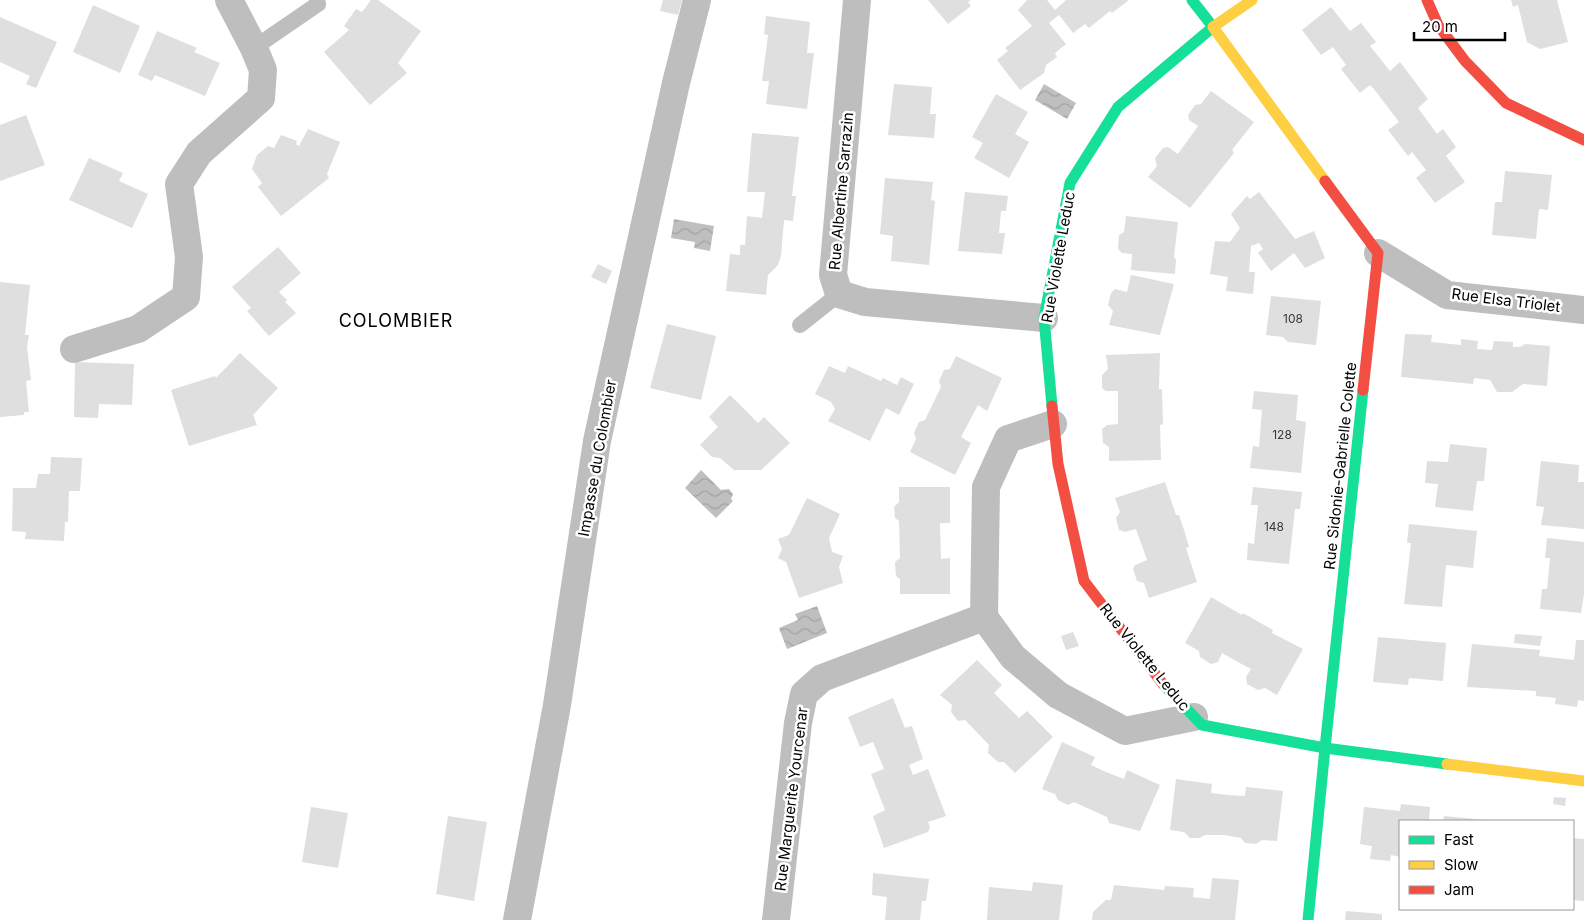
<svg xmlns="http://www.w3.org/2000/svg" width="1584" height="920" font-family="Inter,sans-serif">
<defs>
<pattern id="water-waves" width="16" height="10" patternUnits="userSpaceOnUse" patternTransform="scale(1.25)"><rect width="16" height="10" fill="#bfbfbf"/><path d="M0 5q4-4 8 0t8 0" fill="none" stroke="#a2a2a2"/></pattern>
</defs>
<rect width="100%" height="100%" fill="#fff"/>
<g fill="url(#water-waves)">
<path d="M1044,84L1076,103L1067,119L1035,100Z"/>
<path d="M674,219L714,226L710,251L694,248L695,242L671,238Z"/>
<path d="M701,470L721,490L729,489L733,494L731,499L733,501L716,518L685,488Z"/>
<path d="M817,606L827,633L787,649L779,628L798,620L795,614Z"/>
</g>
<g fill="#dfdfdf">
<path d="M371,0H378L421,31L398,63L407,73L370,105L324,52L349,30L344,26L356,9L362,12Z"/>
<path d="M663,0H682L678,15L660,11Z"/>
<path d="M928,0H971L968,2L971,6L948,24Z"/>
<path d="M1027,0H1047L1055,10L1066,0H1129L1112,13L1110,11L1089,28L1085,24L1073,33L1059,15L1049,23L1066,44L1055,53L1057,57L1046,65L1044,73L1020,90L997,60L1008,51L1005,48L1032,26L1018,10Z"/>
<path d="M1511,0H1557L1568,42L1540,49L1527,42L1518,5L1513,7Z"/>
<path d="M93,5L140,26L120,73L73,52Z"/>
<path d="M1331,7L1350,31L1361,23L1376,42L1370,46L1390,71L1400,62L1428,99L1418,108L1437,134L1443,129L1456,147L1446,156L1465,182L1435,203L1416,178L1426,170L1412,152L1408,156L1388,130L1399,122L1374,89L1370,85L1360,93L1341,69L1346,65L1333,47L1321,55L1302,30Z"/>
<path d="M766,16L810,22L807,53H814L807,109L766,104L769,81H762L768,35L764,34Z"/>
<path d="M0,17L57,42L36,88L26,84L30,76L0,62Z"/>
<path d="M157,31L197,48L194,52L220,63L205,96L155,75L152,81L138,75Z"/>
<path d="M894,84L932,87L930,114H936L934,138L888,135Z"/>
<path d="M1211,91L1254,122L1232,150L1234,153L1190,208L1148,177L1157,166L1155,158L1163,148L1168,147L1178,154L1198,126L1189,120L1188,115L1195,105L1201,104Z"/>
<path d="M996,94L1028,112L1015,134L1029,142L1009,178L974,158L983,143L972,137Z"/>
<path d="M26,115L45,165L0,181V125Z"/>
<path d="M308,129L340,142L327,174L329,178L281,216L258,187L262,183L252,169L257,155L268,146L274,148L281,135L297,141L296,144L299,146Z"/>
<path d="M752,133L799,137L792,196H796L793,221L784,220L781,256L778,265L768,275L766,295L726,291L730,254L740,255V245H745L747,216L762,218L765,192H747Z"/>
<path d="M89,158L123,173L119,181L148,194L132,228L69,200Z"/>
<path d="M1505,171L1552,175L1548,210L1539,209L1536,239L1492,235L1495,202H1502Z"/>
<path d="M885,178L933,182L931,200L935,201L929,265L891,261L893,236L880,234Z"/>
<path d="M965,192L1008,196L1006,211H1001L999,233H1005L1002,254L958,251Z"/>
<path d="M1259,192L1295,239L1314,231L1325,258L1305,268L1294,253L1271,271L1258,253L1263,249L1259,243L1251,246L1249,272H1255L1253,294L1226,291L1228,277L1210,274L1215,241L1230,242L1240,228L1231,214L1247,196L1250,199Z"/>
<path d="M1126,216L1178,222L1174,257L1176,259L1175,274L1131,270L1132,254L1122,253L1118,249L1119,235L1124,232Z"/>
<path d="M278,247L301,273L279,292L287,300L285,302L296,313L269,336L247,311L251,308L232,287Z"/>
<path d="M598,264L612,271L606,284L591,277Z"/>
<path d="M1131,275L1174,284L1160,335L1109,325L1113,311L1108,305L1111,293L1115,289L1127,292Z"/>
<path d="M0,282L30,285L25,335H29L27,347L31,380L26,381L29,412H24V415L0,417Z"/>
<path d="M1271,296L1321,301L1316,345L1288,342L1283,337L1266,335Z"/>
<path d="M667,324L716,336L701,400L650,388Z"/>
<path d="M1405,334L1432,335L1431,342L1461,345V339L1478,341L1477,349L1492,350L1494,341L1513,342V347H1520L1525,344L1550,346L1547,386L1523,384L1512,392H1497L1490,380L1474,378L1473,384L1401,377Z"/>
<path d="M240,353L278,388L253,415L257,425L189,446L171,390L215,376L216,378Z"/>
<path d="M1160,353L1159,389H1162L1163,424L1160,425L1161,460L1109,461V447L1103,443L1102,429L1107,425L1118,424V391H1106L1102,388V375L1108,369L1106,355Z"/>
<path d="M956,356L1002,378L987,411L978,405L961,437L971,443L955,475L910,452L916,439L914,433L919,422L925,420L941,387L939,381L944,370L950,369Z"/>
<path d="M75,362L134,364L132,405L99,404L98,418L74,417Z"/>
<path d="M829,366L845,373L848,366L881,381L883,378L897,385L901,377L914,384L899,415L886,408L870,441L828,421L835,409L831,402L815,394Z"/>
<path d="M1254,391L1298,395L1296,420L1306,422L1301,473L1250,468L1253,446L1259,447L1262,410L1252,409Z"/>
<path d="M730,395L758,423L764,417L790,443L761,470H734L720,458L712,457L700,445L718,427L709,417Z"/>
<path d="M1450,444L1487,448L1484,481H1477L1473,511L1435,507L1438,484L1425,483L1427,461L1448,462Z"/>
<path d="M51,457L82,458L80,491H69L68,522H65L64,541L25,539L26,532L12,531L13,488H36L38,474H50Z"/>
<path d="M1541,461L1579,465L1578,482H1584V529L1541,525L1544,507L1536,506Z"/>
<path d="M1165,482L1176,515H1179L1184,530L1189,547L1186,548L1197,582L1149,598L1144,583L1137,581L1133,569L1135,565L1147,560L1136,529L1125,532L1119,530L1116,518L1120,512L1115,498Z"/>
<path d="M899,487H950V523H940L941,559L950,558V594H900V579L896,576L895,562L900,558L899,521L895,518L894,507L899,502Z"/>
<path d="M1253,487L1302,492L1300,509H1295L1289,564L1247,560L1248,543L1254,544L1258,505H1251Z"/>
<path d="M807,498L840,514L829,538L832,552L843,556L839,567L843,583L799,598L786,562L778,558L782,549L778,539L789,535Z"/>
<path d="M1409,524L1477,531L1473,568L1446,565L1442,607L1404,604L1411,543H1407Z"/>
<path d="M1547,538L1584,542V594L1581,613L1540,609L1542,589H1547L1550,558H1545Z"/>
<path d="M1211,597L1242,615L1243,613L1273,630L1272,633L1303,649L1277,695L1265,688L1258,690L1247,684L1246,677L1251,669L1236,661L1222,653L1218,662L1211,664L1200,657L1199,651L1185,643Z"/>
<path d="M1073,632L1079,646L1066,650L1061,636Z"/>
<path d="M1515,634L1542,636L1540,646L1514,643Z"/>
<path d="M1378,637L1446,643L1443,681L1409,678L1408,685L1373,682Z"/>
<path d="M1576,640H1584V701L1578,700L1577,707L1555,704L1556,698L1536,696V691L1467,687L1472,644L1540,650L1539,656L1574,660Z"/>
<path d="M977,660L1002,685L994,693L1019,718L1027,711L1053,737L1015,773L1004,762H998L988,753L989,745L965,720L958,721L951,712L952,705L940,695Z"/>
<path d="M893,698L905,728L912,726L923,759L909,765L913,775L928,769L946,816L928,822L930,827L928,832L884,848L873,816L885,810L871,774L884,769L873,742L860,747L848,717Z"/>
<path d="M1062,742L1095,757L1091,765L1106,772L1124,779L1127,770L1160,785L1140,831L1109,823L1107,817L1074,802L1068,805L1058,800L1055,794L1042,789Z"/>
<path d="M1176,779L1212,784L1211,793L1228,795L1245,796L1246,787L1283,791L1277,841L1262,840L1256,844L1245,843L1241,838L1224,835H1205L1200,838H1190L1184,832L1170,830Z"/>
<path d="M1554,797L1566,798L1565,806L1553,804Z"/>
<path d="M1401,804L1430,807L1429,821H1400V857L1391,855L1390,861L1370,859L1372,846L1360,844L1364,807L1400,811Z"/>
<path d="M311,807L348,813L338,868L302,862Z"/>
<path d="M448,816L487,822L474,901L436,894Z"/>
<path d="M1444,816L1486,820V821H1443Z"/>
<path d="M1573,838L1584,839V901L1573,900Z"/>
<path d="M873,873L929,879L926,901H922L920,920H885L887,897L872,895Z"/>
<path d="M1212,878L1239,880L1235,920H1092L1093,912L1106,900H1111L1114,885L1164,890L1165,886L1194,888L1193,897L1210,899Z"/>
<path d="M1033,882L1063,885L1059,920H987L989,887L1032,891Z"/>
<path d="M1346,911L1382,914V920H1345Z"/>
</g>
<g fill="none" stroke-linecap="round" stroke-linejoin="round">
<g stroke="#bebebe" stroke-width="16">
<path d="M254,48L318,4L317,0"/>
<path d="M800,325L839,294"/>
</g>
<g stroke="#bebebe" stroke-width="28">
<path d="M857,0L833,275L839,294L865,302L1044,318"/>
<path d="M1378,253L1447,295L1584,310"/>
<path d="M74,349L138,329L186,297L189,257L179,184L199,153L261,98L263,70L254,48L229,0"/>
<path d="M1053,424L1008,439L986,487L984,617L1013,657L1058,695L1125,731L1194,717"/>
<path d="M517,920L557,705L597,441L676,83L697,0"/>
<path d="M776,920L798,723L804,694L822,678L984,617"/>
</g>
<g stroke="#16e098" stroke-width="11">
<path d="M1363,390L1325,748L1447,764"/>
<path d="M1052,406L1044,318L1070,183L1118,107L1213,27L1192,0"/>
<path d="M1163,684L1202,725L1325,748L1308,920"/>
</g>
<g stroke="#ffcf43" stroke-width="11">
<path d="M1252,0L1213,27L1325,181"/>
<path d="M1447,764L1584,781"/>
</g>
<g stroke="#f24e42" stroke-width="11">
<path d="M1427,0L1438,25L1465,61L1506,103L1584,140"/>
<path d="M1325,181L1378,253L1363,390"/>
<path d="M1052,406L1058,464L1084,581L1163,684"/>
</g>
</g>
<g text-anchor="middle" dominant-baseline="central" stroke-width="5" stroke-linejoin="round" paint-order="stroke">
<g font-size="12" fill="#383838">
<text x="1293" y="318">108</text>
<text x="1282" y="434">128</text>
<text x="1274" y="526">148</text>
</g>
<g font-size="15" fill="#000" stroke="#fff">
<text transform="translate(841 191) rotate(-85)">Rue Albertine Sarrazin</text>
<text transform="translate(1058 257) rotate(-80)">Rue Violette Leduc</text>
<text transform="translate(1506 300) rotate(7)">Rue Elsa Triolet</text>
<text transform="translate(597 458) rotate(-80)">Impasse du Colombier</text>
<text transform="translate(1340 466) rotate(-84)">Rue Sidonie-Gabrielle Colette</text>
<text transform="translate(1145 657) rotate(51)">Rue Violette Leduc</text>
<text transform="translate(791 799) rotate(-83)">Rue Marguerite Yourcenar</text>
</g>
<g font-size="18" letter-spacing="1" fill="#000" stroke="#fff">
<text x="396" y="320">COLOMBIER</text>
</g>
</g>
<rect x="1399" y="820" width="175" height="90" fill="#ffffff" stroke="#999999"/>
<rect x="1409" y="836" width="25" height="8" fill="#16e098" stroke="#999999"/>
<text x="1444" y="845" font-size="15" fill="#000000">Fast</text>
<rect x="1409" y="861" width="25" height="8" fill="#ffcf43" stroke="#999999"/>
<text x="1444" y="870" font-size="15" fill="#000000">Slow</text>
<rect x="1409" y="886" width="25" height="8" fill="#f24e42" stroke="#999999"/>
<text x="1444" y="895" font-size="15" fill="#000000">Jam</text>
<path d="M1414 32v8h91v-8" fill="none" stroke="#000000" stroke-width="2.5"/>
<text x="1422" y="32" font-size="15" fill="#000000" stroke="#ffffff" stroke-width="4" paint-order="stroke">20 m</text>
</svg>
